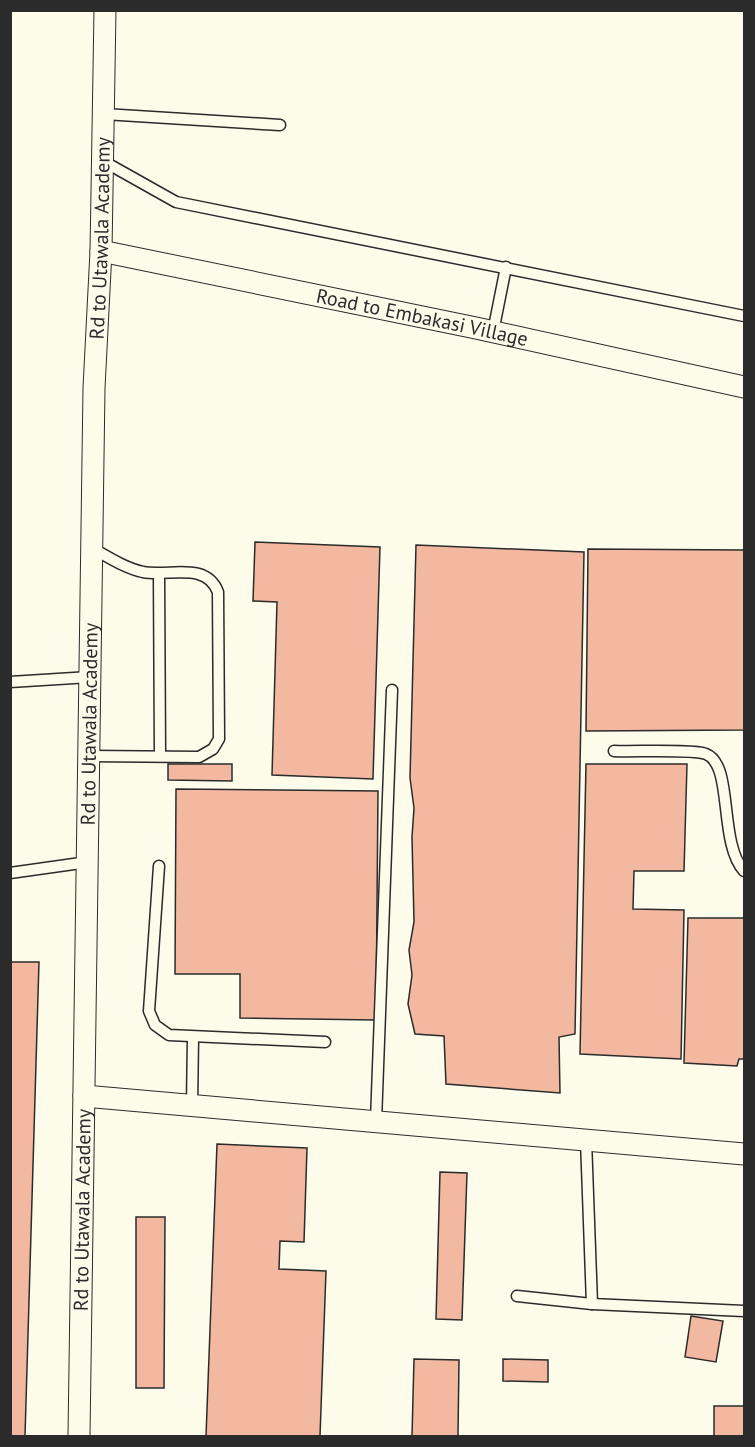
<svg xmlns="http://www.w3.org/2000/svg" width="755" height="1447" font-family="'PT Sans',sans-serif">
<rect width="100%" height="100%" fill="#fdfbea"/>
<g fill="#f2b8a0" stroke="#2b2b2b" stroke-width="1.5">
<path d="M255,542L380,547L373,779L272,775L277,602L253,601Z"/>
<path d="M416,545L584,552L575,1034L559,1037L560,1093L446,1084L444,1036L415,1034L408,1004L412,975L409,950L414,922L412,837L414,808L410,778Z"/>
<path d="M588,549L744,550V730L586,731Z"/>
<path d="M168,764H232V781L168,780Z"/>
<path d="M586,764H687L684,871H634L633,909L684,910L681,1059L580,1054Z"/>
<path d="M176,789L378,791L376,1020L240,1018V974H175Z"/>
<path d="M688,918H744V1059H739L737,1066L684,1063Z"/>
<path d="M10,962H39L25,1436H10Z"/>
<path d="M217,1144L307,1148L304,1242L280,1241L279,1269L326,1271L320,1436H206Z"/>
<path d="M440,1172L467,1173L462,1320L436,1319Z"/>
<path d="M136,1217H165L164,1388H136Z"/>
<path d="M691,1316L723,1321L716,1362L685,1357Z"/>
<path d="M414,1359L459,1360L458,1436H412Z"/>
<path d="M503,1359L548,1360V1382L503,1381Z"/>
<rect x="714" y="1406" width="30" height="30"/>
</g>
<g fill="none" stroke-linecap="round" stroke-linejoin="round">
<g stroke="#2b2b2b" stroke-width="13">
<g id="service">
<path d="M104,114L280,125"/>
<path d="M103,161L176,202L744,316"/>
<path d="M493,332L506,267"/>
<path d="M159,574L160,756"/>
<path d="M10,682L90,677"/>
<path d="M614,751C631,752 694,749 706,754C734,765 718,842 744,871"/>
<path d="M89,756L199,757L213,749L219,739L218,592C206,561 169,577 143,572C125,568 108,557 92,548"/>
<path d="M159,866L149,1011L155,1025L169,1035L325,1042"/>
<path d="M10,873L88,862"/>
<path d="M192,1105L193,1037"/>
<path d="M376,1121L392,690"/>
<path d="M586,1140L592,1304L744,1311"/>
<path d="M517,1296L592,1304"/>
</g>
</g>
<g stroke="#2b2b2b" stroke-width="23">
<g id="minor">
<path id="s1" d="M101,251L476,328L744,387"/>
<path d="M84,1096L744,1154"/>
<path id="s2" d="M79,1436L94,388L101,251L105,10"/>
</g>
</g>
<use href="#service" stroke="#fdfbea" stroke-width="10"/>
<use href="#minor" stroke="#fdfbea" stroke-width="21"/>
</g>
<g text-anchor="middle" dominant-baseline="central" stroke-width="4.5" stroke-linejoin="round" paint-order="stroke">
<g font-size="20" fill="#2b2b2b" stroke="#fdfbea">
<text stroke="none"><textPath href="#s2" startOffset="1198">Rd to Utawala Academy</textPath></text>
<text stroke="none"><textPath href="#s1" startOffset="328">Road to Embakasi Village</textPath></text>
<text stroke="none"><textPath href="#s2" startOffset="712">Rd to Utawala Academy</textPath></text>
<text stroke="none"><textPath href="#s2" startOffset="226">Rd to Utawala Academy</textPath></text>
</g>
</g>
<rect width="755" height="1447" fill="none" stroke="#2b2b2b" stroke-width="24"/>
</svg>
